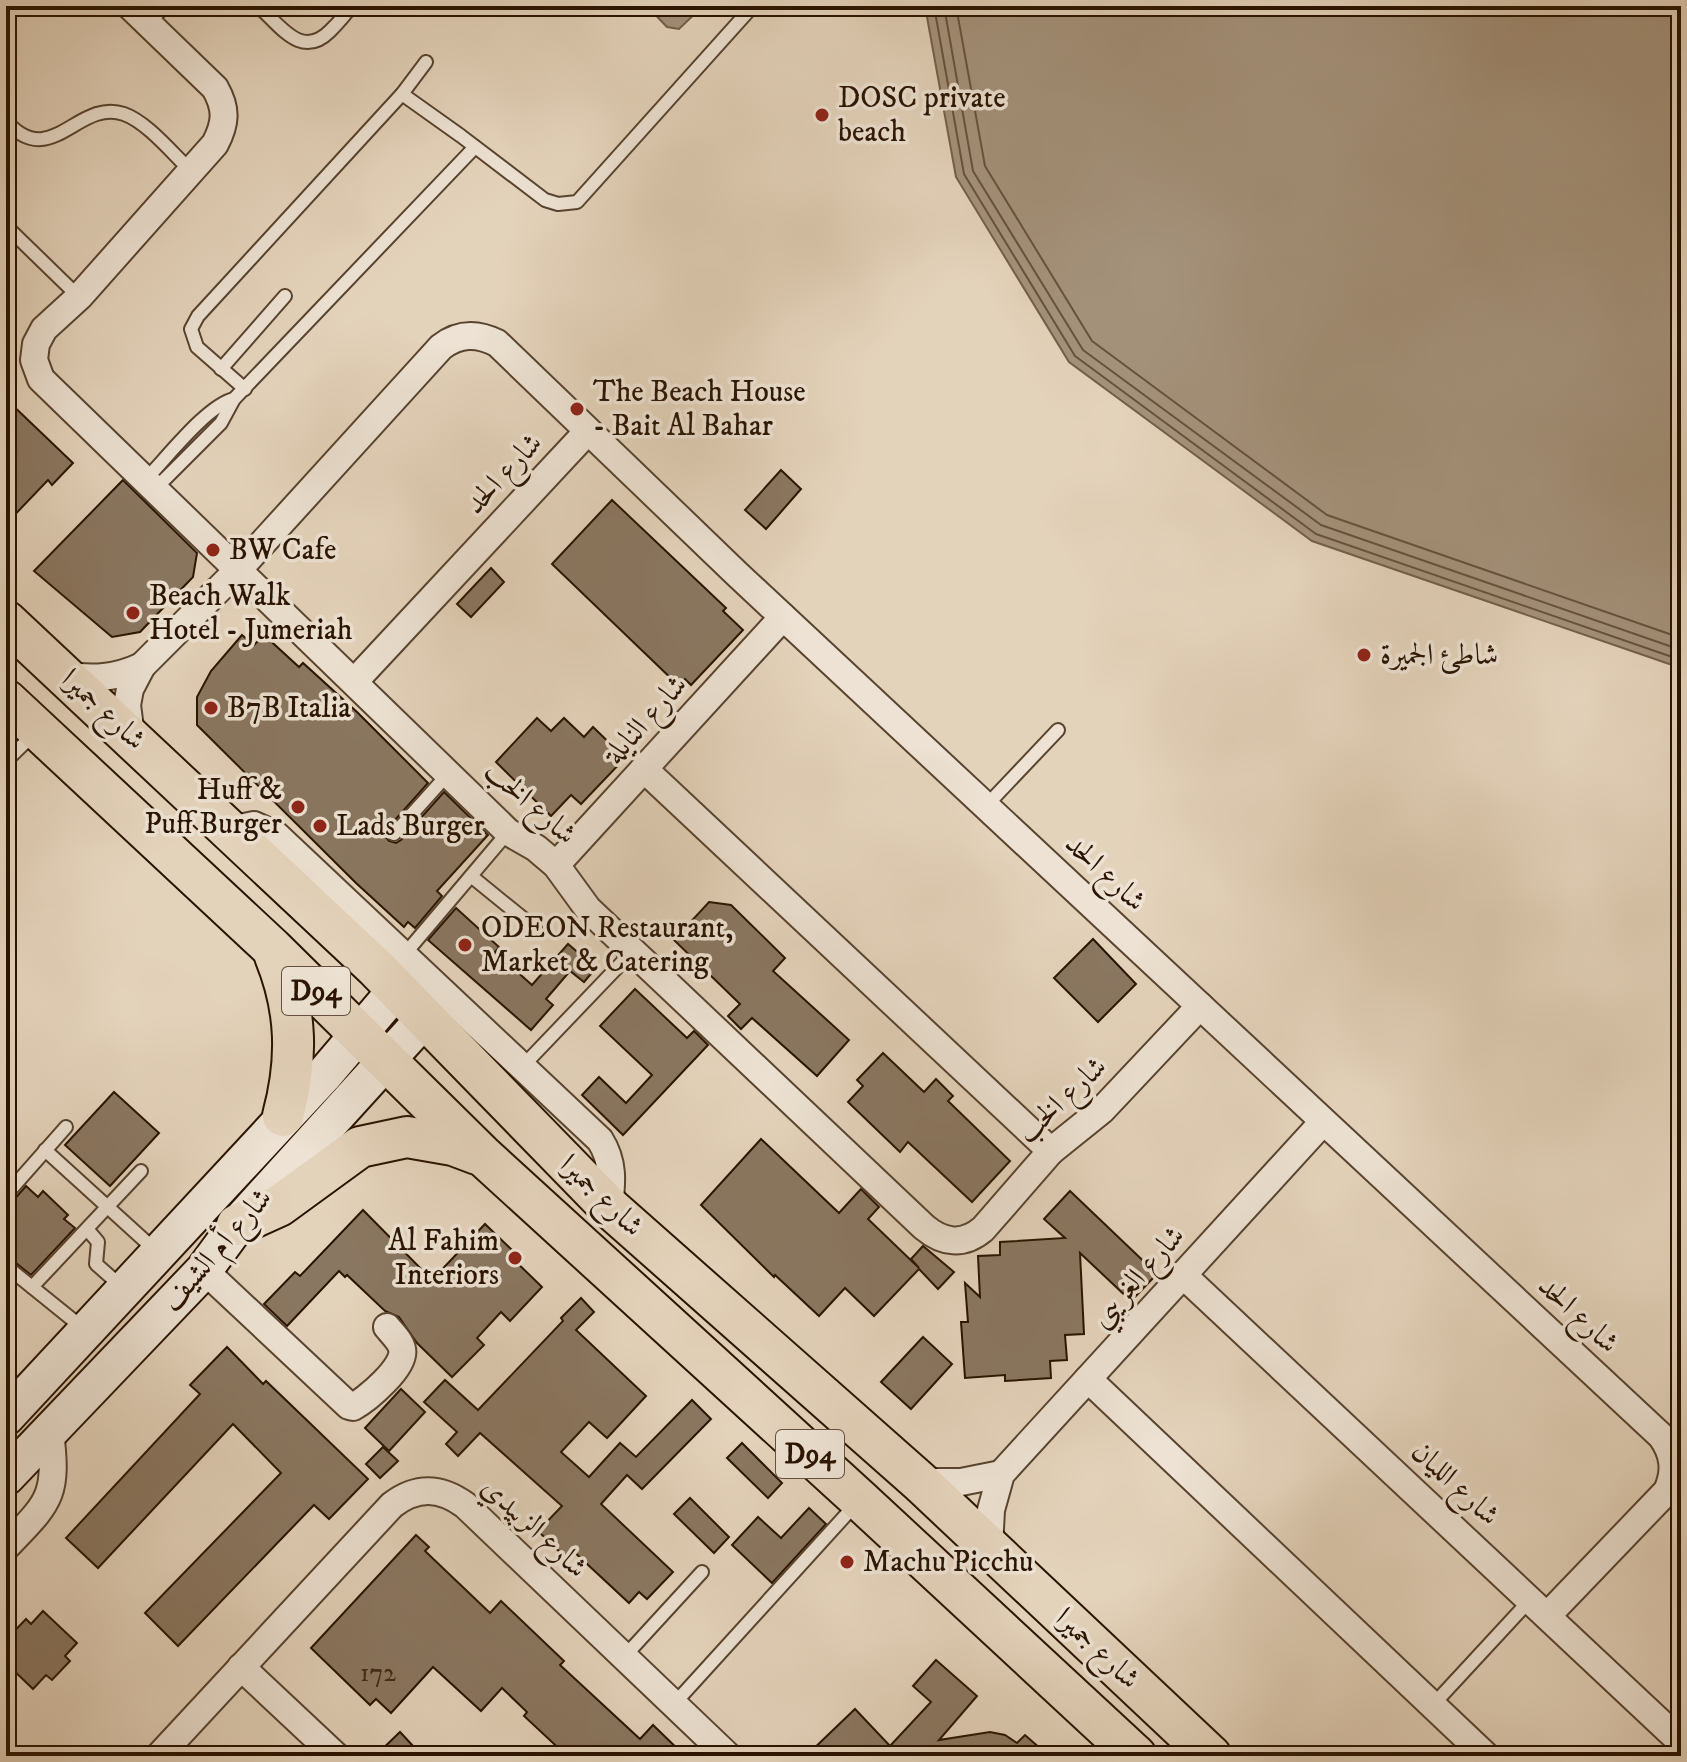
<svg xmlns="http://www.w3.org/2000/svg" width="1687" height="1762" font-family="'IM FELL DW Pica',Amiri,serif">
<rect width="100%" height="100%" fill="#e4d3bb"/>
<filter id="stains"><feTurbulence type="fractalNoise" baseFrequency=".0025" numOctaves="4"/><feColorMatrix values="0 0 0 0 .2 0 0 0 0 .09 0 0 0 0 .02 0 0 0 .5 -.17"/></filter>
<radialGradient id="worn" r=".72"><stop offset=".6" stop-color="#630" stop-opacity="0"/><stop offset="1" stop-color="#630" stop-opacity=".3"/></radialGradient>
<g fill="#a4927b" stroke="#735f4a" stroke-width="2">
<path d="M647,6H703L679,29L667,27Z"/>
<path d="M925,6H1681V668L1312,541L1069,362L956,177Z"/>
</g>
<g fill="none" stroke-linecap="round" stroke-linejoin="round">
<g stroke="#66523e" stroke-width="2">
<path d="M934,6L964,174L1075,356L1316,534L1681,660"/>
<path d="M944,6L973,171L1083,350L1321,525L1681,650"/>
<path d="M956,6L985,166L1092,341L1327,515L1681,638"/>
</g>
</g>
<g fill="#8a7761" stroke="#291300" stroke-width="2">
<path d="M6,399L73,463L52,485L48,480L6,524Z"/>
<path d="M781,470L801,489L766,529L745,510Z"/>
<path d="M123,480L197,553L193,577L140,632L112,637L34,571Z"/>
<path d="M612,500L726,608L723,611L743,630L691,685L685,679L679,686L552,564Z"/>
<path d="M491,568L504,582L471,617L457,604Z"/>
<path d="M242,635L254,645L264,635L299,667L303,663L357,712L428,783L387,829L385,836L389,841L396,843L401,840L444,792L488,835L437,891L442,896L415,928L408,922L404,927L356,883L197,725V697L211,671Z"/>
<path d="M537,718L551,731L564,718L584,737L593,727L625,758L581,804L571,795L551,816L496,762Z"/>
<path d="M709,902L731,905L785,958L773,971L849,1040L817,1076L752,1018L741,1029L728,1016L740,1004L674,940Z"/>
<path d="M456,908L499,947L495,952L532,985L568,944L596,968L584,982L570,971L546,999L553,1005L531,1030L428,940Z"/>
<path d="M1093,939L1136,984L1098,1022L1054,978Z"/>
<path d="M635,989L687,1038L694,1031L708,1045L623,1135L582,1095L599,1077L626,1103L652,1075L600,1026Z"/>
<path d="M883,1053L924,1092L936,1079L953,1096L948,1101L1010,1161L972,1202L908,1142L900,1152L848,1102L863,1086L857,1080Z"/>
<path d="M114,1092L159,1133L110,1186L65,1145Z"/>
<path d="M761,1139L839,1213L861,1189L879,1207L868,1219L919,1268L911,1259L923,1246L954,1272L938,1289L919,1269L874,1316L845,1288L819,1316L775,1275L774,1277L701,1205Z"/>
<path d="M26,1186L38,1197L43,1191L68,1215L64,1219L75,1228L31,1275L6,1255V1204L13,1201Z"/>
<path d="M1070,1191L1157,1274L1131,1301L1080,1253L1084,1334L1065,1335L1067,1360L1050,1361L1051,1378L1005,1381V1375L965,1378L961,1322H968L965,1283L980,1297L978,1256L1000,1255V1242L1065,1238L1044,1219Z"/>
<path d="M363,1210L432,1280L485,1224L513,1251L509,1255L542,1287L510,1321L501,1312L477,1338L484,1345L452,1377L417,1343L399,1317L385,1311L347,1275L345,1277L339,1271L287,1326L264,1304L295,1272L300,1276Z"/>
<path d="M581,1298L594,1312L576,1330L646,1396L607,1438L589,1422L561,1452L589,1477L620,1443L636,1457L692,1400L711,1419L642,1489L627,1475L601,1504L673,1572L647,1599L639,1592L629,1603L572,1550L565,1557L538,1531L562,1506L480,1433L458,1456L446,1444L457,1432L424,1402L445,1380L478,1410L563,1321L561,1318Z"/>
<path d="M923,1337L952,1364L911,1409L881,1382Z"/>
<path d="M227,1347L263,1384L266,1381L368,1479L329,1519L314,1505L178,1646L145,1613L281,1473L233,1424L98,1568L66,1538L200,1394L190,1385Z"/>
<path d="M401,1389L425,1412L389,1451L365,1428Z"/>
<path d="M742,1443L782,1483L768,1498L727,1458Z"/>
<path d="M383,1447L398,1461L380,1478L366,1464Z"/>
<path d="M690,1498L729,1537L714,1553L674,1514Z"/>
<path d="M809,1508L826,1524L772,1583L732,1545L758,1517L781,1538Z"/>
<path d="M416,1535L429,1547L425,1551L490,1613L501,1601L564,1661L560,1665L640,1739L653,1725L685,1756H567L524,1716L527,1712L502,1688L481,1711L433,1667L391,1713L376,1699L370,1705L311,1648Z"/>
<path d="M43,1611L77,1643L65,1656L70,1661L52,1680L46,1675L33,1689L6,1663V1640L26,1619L31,1624Z"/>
<path d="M936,1660L977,1696L939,1740L990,1732L1005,1735L1017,1743L1025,1735L1049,1756H806L855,1709L890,1746L931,1702L913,1686Z"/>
<path d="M400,1732L414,1747L404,1756H375Z"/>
</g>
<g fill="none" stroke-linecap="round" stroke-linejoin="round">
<g stroke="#58432f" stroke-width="16">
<g id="service">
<path d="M258,6C280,25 301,60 330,31C338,23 345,16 351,6"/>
<path d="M148,23L165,6"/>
<path d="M402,94L461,136L545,200L558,204L577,202L753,6"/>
<path d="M6,121C51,172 78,98 124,114C147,122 173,154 191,171"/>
<path d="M6,226L79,297"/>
<path d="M221,369L285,296"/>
<path d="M245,389L197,347L191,329L198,316L402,94L426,62"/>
<path d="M145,480C166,459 207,405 234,399"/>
<path d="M155,489L221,423L234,399L475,147"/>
<path d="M6,761L35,733"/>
<path d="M986,806L1058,730"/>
<path d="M394,834L448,774"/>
<path d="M471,876L535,928"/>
<path d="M404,955L508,832"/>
<path d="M522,1067L632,952"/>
<path d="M45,1150L155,1250"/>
<path d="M6,1195L66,1127"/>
<path d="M87,1229L98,1242L96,1264L122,1287"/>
<path d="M6,1266L84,1329"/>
<path d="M32,1287L141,1171"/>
<path d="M624,1657L702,1572"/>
<path d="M674,1704L855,1505"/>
<path d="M1432,1706L1531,1599"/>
</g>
</g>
<g stroke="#58432f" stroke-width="30">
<g id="minor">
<path d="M130,6L215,88C227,109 226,123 215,144L79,297L44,329L36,344L34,360L41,379L508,832L536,848L556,865L588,909L924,1227C943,1243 963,1246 983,1229L1051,1151L1102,1110L1200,1006"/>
<path d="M65,675C93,680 116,678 142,666"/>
<path d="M354,682L588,431"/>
<path d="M131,736L127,705L130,689L142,666L238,570L441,347C459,333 477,333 497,343L737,574L1661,1436C1674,1454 1676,1471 1667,1491L1548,1615"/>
<path d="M644,769L1051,1151"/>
<path d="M230,830L254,825L276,835L600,1140C614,1162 612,1182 609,1207"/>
<path d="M556,865L783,617"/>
<path d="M204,1270L349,1406L353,1407C366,1400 407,1366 402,1349C401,1342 392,1333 387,1327"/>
<path d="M1183,1275L1681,1742"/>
<path d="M1088,1379L1486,1756"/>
<path d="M920,1482H961L1001,1474"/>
<path d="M6,1547C50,1501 58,1497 50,1431"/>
<path d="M989,1547L991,1510L1001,1474L1323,1122"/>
<path d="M241,1667L336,1756"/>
<path d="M159,1756L392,1505C417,1486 440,1487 465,1505L728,1756"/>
</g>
</g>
<g stroke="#291300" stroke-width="40">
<g id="secondary">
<path d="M6,1417L323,1076L397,989"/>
<path d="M6,1477L204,1270L237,1225L425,1018"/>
</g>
</g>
<g stroke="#291300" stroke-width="44">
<g id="primary">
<path d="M6,621L376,968L609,1207L920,1482L1211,1756"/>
<path d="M6,700L272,948L482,1155L860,1500L1136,1756"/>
<path d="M275,956C297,1010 298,1060 283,1116"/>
<path d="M237,1225L279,1206L360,1147L407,1137L453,1145L477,1154"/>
</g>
</g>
<use href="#service" stroke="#ede2d3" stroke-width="12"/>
<use href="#minor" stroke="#ede2d3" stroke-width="26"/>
<use href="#secondary" stroke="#ede2d3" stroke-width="36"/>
<use href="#primary" stroke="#e4d3bb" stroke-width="40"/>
</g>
<g fill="#8f2418" stroke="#ede2d3" stroke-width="3">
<circle cx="822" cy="115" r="8"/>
<circle cx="577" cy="409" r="8"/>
<circle cx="213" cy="550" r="8"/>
<circle cx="133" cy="613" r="8"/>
<circle cx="1364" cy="655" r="8"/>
<circle cx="211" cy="708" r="8"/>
<circle cx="298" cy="807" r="8"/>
<circle cx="320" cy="826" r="8"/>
<circle cx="465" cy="945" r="8"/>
<circle cx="515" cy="1258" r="8"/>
<circle cx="847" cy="1562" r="8"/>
</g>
<g text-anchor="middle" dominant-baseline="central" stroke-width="7" stroke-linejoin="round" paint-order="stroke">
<g font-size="26" fill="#412c18">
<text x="378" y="1673">172</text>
</g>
<g fill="#ede2d3" stroke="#64513f" stroke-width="2">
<rect x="282" y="967" width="68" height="48" rx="6"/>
<rect x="776" y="1430" width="68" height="48" rx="6"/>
</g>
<g font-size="28" font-weight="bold" fill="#291300">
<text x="316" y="991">D94</text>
<text x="810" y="1454">D94</text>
</g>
<g font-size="30" fill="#291300" stroke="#ede2d3" text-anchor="start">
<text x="838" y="98">DOSC private<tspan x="838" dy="34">beach</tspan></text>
<text x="593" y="392">The Beach House<tspan x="593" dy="34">- Bait Al Bahar</tspan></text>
<text x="229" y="550">BW Cafe</text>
<text x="149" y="596">Beach Walk<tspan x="149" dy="34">Hotel - Jumeriah</tspan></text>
<text x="1380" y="655">شاطئ الجميرة</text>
<text x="227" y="708">B7B Italia</text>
<text x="282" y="790" text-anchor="end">Huff &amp;<tspan x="282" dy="34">Puff Burger</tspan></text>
<text x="336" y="826">Lads Burger</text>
<text x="481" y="928">ODEON Restaurant,<tspan x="481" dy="34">Market &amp; Catering</tspan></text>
<text x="499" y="1241" text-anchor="end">Al Fahim<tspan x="499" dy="34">Interiors</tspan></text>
<text x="863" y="1562">Machu Picchu</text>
</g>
<g font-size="30" fill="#291300" stroke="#ede2d3">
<text transform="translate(504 474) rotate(-47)">شارع الحد</text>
<text transform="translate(103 710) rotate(43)">شارع جميرا</text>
<text transform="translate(646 720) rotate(-48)">شارع النايلة</text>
<text transform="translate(530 803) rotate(41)">شارع الخب</text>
<text transform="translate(1105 873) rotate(43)">شارع الحد</text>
<text transform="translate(1062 1100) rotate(-43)">شارع الخب</text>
<text transform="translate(601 1196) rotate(44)">شارع جميرا</text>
<text transform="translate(217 1250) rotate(-49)">شارع أم الشيف</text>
<text transform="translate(1138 1277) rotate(-48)">شارع الغريبي</text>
<text transform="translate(1578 1315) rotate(43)">شارع الحد</text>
<text transform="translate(1455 1484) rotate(43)">شارع الليان</text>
<text transform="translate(534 1528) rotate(43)">شارع الزبيدي</text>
<text transform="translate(1097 1649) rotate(43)">شارع جميرا</text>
</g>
</g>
<rect width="1687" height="1762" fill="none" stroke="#e4d3bb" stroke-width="32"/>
<rect x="8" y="8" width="1671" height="1746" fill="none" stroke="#291300" stroke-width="4"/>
<rect x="16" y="16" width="1655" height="1730" fill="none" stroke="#291300" stroke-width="2"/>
<rect width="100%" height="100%" filter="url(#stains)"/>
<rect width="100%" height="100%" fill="url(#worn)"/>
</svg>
